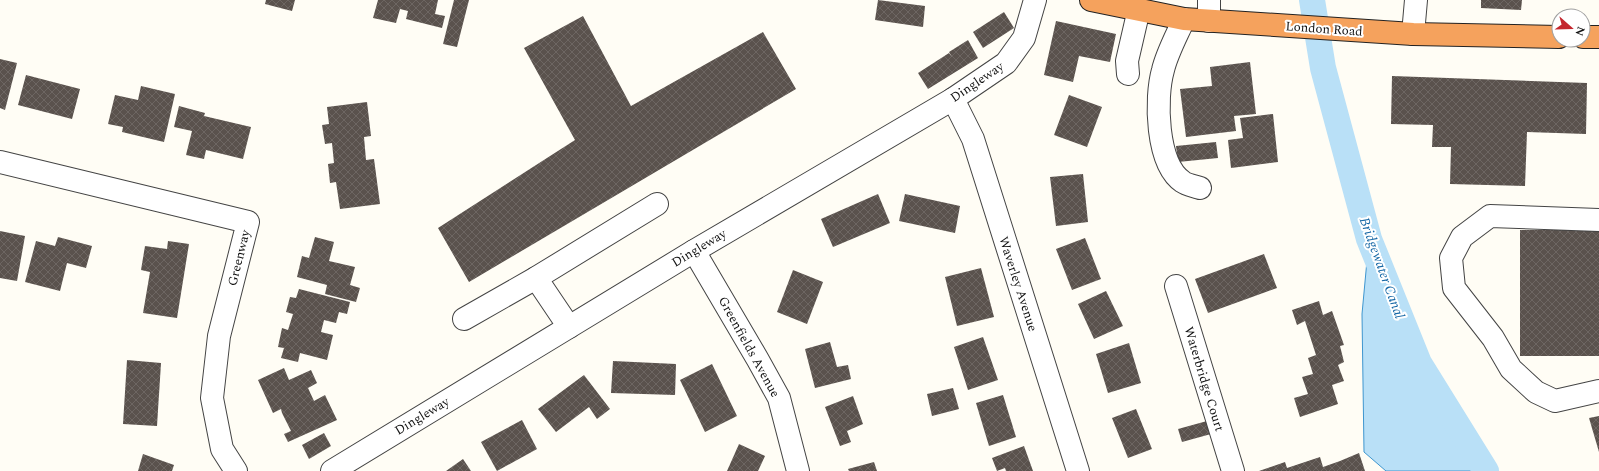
<svg xmlns="http://www.w3.org/2000/svg" width="1599" height="471" font-family="Spectral,serif">
<defs>
<pattern id="building-cross-hatch" width="8" height="8" patternUnits="userSpaceOnUse"><rect width="8" height="8" fill="#5a524d"/><path d="M0 0l8 8M0 8l8-8" fill="none" stroke="#6d6662"/></pattern>
</defs>
<rect width="100%" height="100%" fill="#fffdf5"/>
<path fill="#b9e0f7" stroke="#3f96cf" d="M1369,239L1419,363L1486,471H1386L1364,452L1362,314Z"/>
<g fill="none" stroke-linecap="round" stroke-linejoin="round">
<path stroke="#b9e0f7" stroke-width="26" d="M1312,0L1323,68L1369,239L1419,363L1486,471"/>
</g>
<g fill="url(#building-cross-hatch)">
<path d="M266,0H295L292,11L265,4Z"/>
<path d="M378,0H438L435,14L445,16L442,28L406,19L408,11L400,9L396,23L373,18Z"/>
<path d="M454,0H469L457,47L443,44Z"/>
<path d="M878,0L925,6L923,27L875,20Z"/>
<path d="M1481,0H1522L1521,10L1481,8Z"/>
<path d="M1004,12L1014,28L983,48L973,32Z"/>
<path d="M583,16L631,106L763,32L796,89L469,282L438,228L575,140L524,48Z"/>
<path d="M1056,21L1116,34L1110,62L1079,56L1073,82L1044,75Z"/>
<path d="M968,40L978,58L928,89L918,73L949,53L952,57L949,52Z"/>
<path d="M0,59L17,63L5,110L0,108Z"/>
<path d="M1250,62L1256,114L1234,116L1236,131L1186,137L1180,89L1212,86L1210,67Z"/>
<path d="M26,75L80,89L72,119L18,105Z"/>
<path d="M1392,76L1587,83L1586,134L1527,132L1525,186L1450,184L1451,147H1432L1433,125L1391,124Z"/>
<path d="M141,86L175,94L164,142L122,132L123,127L108,124L115,95L138,100Z"/>
<path d="M1069,95L1102,107L1087,147L1054,135Z"/>
<path d="M367,102L371,136L364,137L366,160L374,159L380,204L340,209L336,182L330,183L328,164L334,163L332,143L325,144L322,125L329,124L327,107Z"/>
<path d="M179,106L205,113L204,116L251,127L243,159L206,150L204,159L186,155L192,131L174,127Z"/>
<path d="M1273,114L1278,162L1231,168L1228,140L1243,138L1240,118Z"/>
<path d="M1216,142L1218,158L1178,162L1176,146Z"/>
<path d="M1083,174L1088,222L1056,226L1050,177Z"/>
<path d="M878,194L890,223L833,247L821,219Z"/>
<path d="M905,194L960,206L955,233L899,221Z"/>
<rect x="1520" y="230" width="79" height="126"/>
<path d="M0,231L25,236L17,281L0,278Z"/>
<path d="M58,237L92,246L86,268L67,263L60,291L25,282L36,241L55,246Z"/>
<path d="M315,237L334,242L329,261L355,267L350,285L360,288L356,302L325,294L327,285L297,277L302,256L309,258Z"/>
<path d="M1085,238L1101,279L1072,290L1056,249Z"/>
<path d="M168,241L189,244L177,318L143,313L150,272L141,270L145,246L167,249Z"/>
<path d="M1264,254L1277,288L1208,313L1195,279Z"/>
<path d="M981,268L994,317L957,326L945,277Z"/>
<path d="M793,270L823,282L807,324L777,312Z"/>
<path d="M299,289L350,302L347,314L339,312L336,323L324,320L321,332L333,335L327,360L300,353L298,362L281,358L284,348L278,347L282,328L288,330L293,314L286,312L290,297L296,298Z"/>
<path d="M1106,291L1123,326L1094,339L1078,304Z"/>
<path d="M1319,301L1323,315L1332,311L1344,345L1340,346L1344,362L1338,365L1344,381L1332,385L1338,404L1300,417L1294,398L1308,394L1302,377L1313,374L1308,358L1316,355L1305,321L1297,325L1292,310Z"/>
<path d="M983,337L998,380L968,390L954,347Z"/>
<path d="M830,342L837,367L848,365L851,379L815,388L805,349Z"/>
<path d="M1129,343L1141,383L1108,393L1096,354Z"/>
<path d="M127,360L161,363L157,426L123,424Z"/>
<path d="M613,361L676,364L675,395L611,393Z"/>
<path d="M712,364L737,416L705,432L680,380Z"/>
<path d="M284,368L289,380L311,370L317,383L308,388L314,401L325,395L337,420L288,442L284,434L291,431L282,413L281,409L273,413L258,380Z"/>
<path d="M584,375L610,409L597,419L589,407L556,432L538,409Z"/>
<path d="M953,388L959,409L932,416L927,394Z"/>
<path d="M1003,395L1016,437L989,446L976,403Z"/>
<path d="M853,396L863,424L847,431L851,442L840,446L825,407Z"/>
<path d="M1136,409L1152,449L1128,458L1112,418Z"/>
<path d="M1599,416V452L1589,418Z"/>
<path d="M522,420L537,449L497,471L481,442Z"/>
<path d="M1207,421L1211,434L1182,442L1178,429Z"/>
<path d="M324,433L331,446L309,459L302,445Z"/>
<path d="M739,444L765,456L758,471H727Z"/>
<path d="M1024,446L1033,471H1006L1005,468L997,471L992,458Z"/>
<path d="M1359,453L1365,471H1259L1285,462L1287,468L1320,457L1323,467L1340,461Z"/>
<path d="M143,454L174,465L172,471H138Z"/>
<path d="M463,459L471,471H446Z"/>
<path d="M874,462L877,471H849L848,469Z"/>
</g>
<g fill="none" stroke-linecap="round" stroke-linejoin="round">
<g stroke="#444" stroke-width="24">
<g id="minor">
<path d="M1184,19C1177,35 1167,53 1163,70C1155,98 1156,164 1183,182C1187,185 1195,186 1200,188"/>
<path d="M1209,21V0"/>
<path d="M1413,34L1416,0"/>
<path d="M1128,74L1127,61L1139,9"/>
<path d="M953,99L973,139L1078,471"/>
<path d="M0,162L248,222L219,336L212,398L222,449L236,471"/>
<path d="M1599,220L1490,216L1462,237L1451,258L1454,288L1493,338L1511,369L1536,392L1555,401L1599,391"/>
<path d="M694,251L758,360L779,398L798,471"/>
<path d="M536,278L569,327"/>
<path d="M1176,286L1233,471"/>
<path d="M464,319L536,278L657,204"/>
<path d="M332,471L694,251L953,99L1006,63L1024,38L1035,0"/>
</g>
</g>
<g stroke="#222" stroke-width="24">
<g id="highway">
<path d="M1091,0L1184,19L1413,34L1559,37"/>
<path d="M1583,37H1599"/>
</g>
</g>
<use href="#minor" stroke="#fff" stroke-width="22"/>
<use href="#highway" stroke="#f5a25d" stroke-width="22"/>
</g>
<g text-anchor="middle" dominant-baseline="central" stroke-width="4" stroke-linejoin="round" paint-order="stroke">
<g font-size="13" fill="#111" stroke="#fff">
<text transform="translate(1324 29) rotate(4)">London Road</text>
<text transform="translate(977 82) rotate(-34)">Dingleway</text>
<text transform="translate(699 248) rotate(-31)">Dingleway</text>
<text transform="translate(239 258) rotate(-76)">Greenway</text>
<text transform="translate(1018 284) rotate(72)">Waverley Avenue</text>
<text transform="translate(749 347) rotate(61)">Greenfields Avenue</text>
<text transform="translate(1204 379) rotate(73)">Waterbridge Court</text>
<text transform="translate(422 416) rotate(-31)">Dingleway</text>
</g>
<g font-size="14" font-style="italic" fill="#1768a6" stroke="#fff">
<text transform="translate(1382 268) rotate(70)">Bridgewater Canal</text>
</g>
</g>
<g transform="translate(1571 28) rotate(110)"><circle r="19" fill="#ffffff" stroke="#a0a0a0"/>
<path d="M0-3L7 15L0 10L-7 15Z" fill="#c4262e"/>
<text y="-6" font-size="11" font-weight="bold" text-anchor="middle" fill="#111111">N</text>
</g>
</svg>
